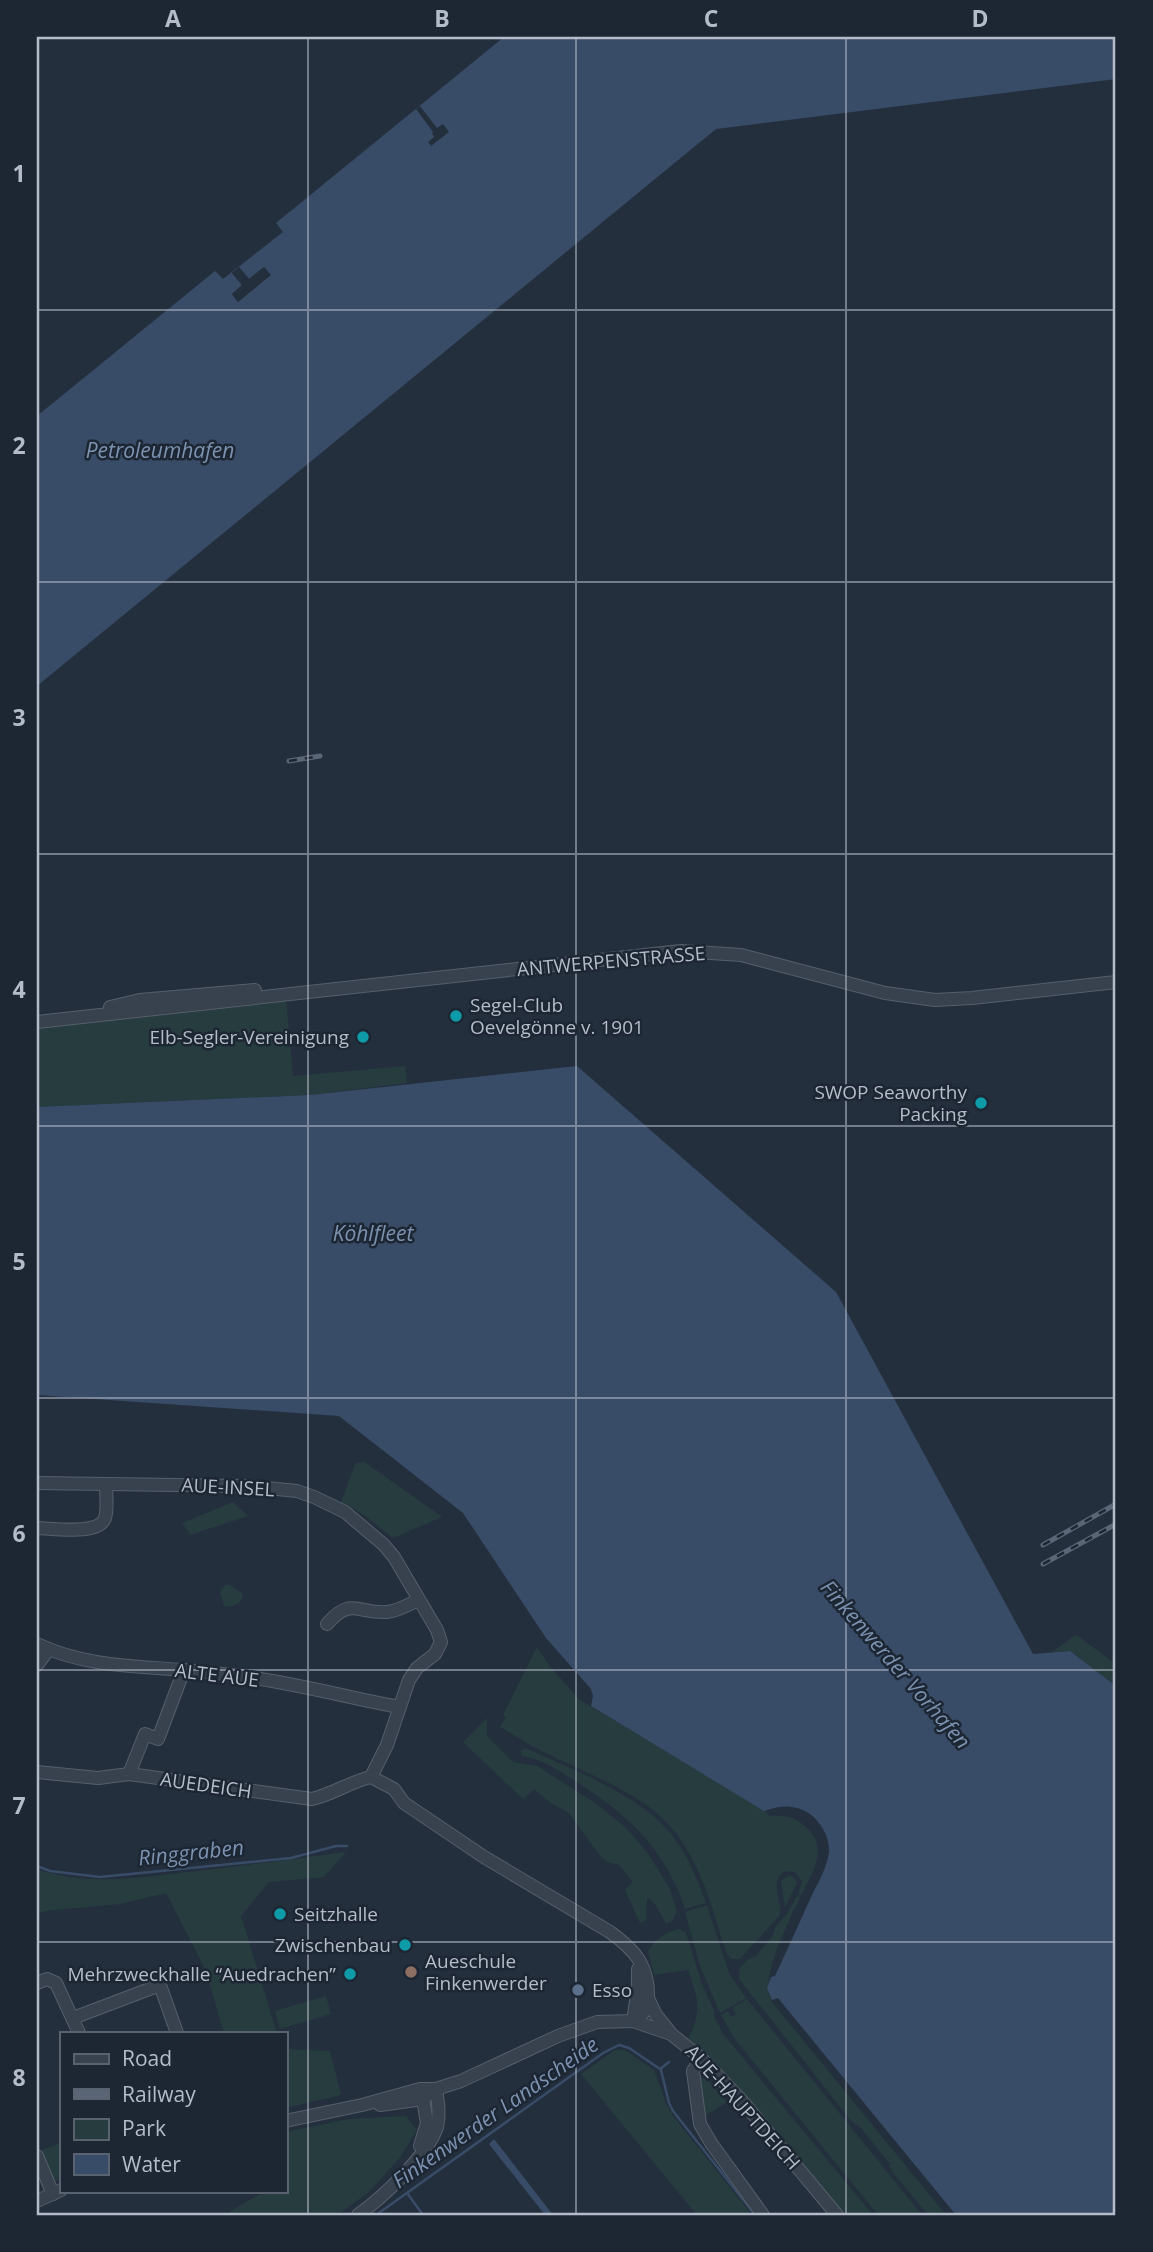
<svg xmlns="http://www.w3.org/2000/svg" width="1153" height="2252" font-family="'Open Sans',sans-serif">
<rect width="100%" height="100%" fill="#242f3e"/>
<g fill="#263c3f">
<path d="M286,999L293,1076L405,1066L407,1083L310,1095L37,1107V1026Z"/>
<path d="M363,1461L442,1517L393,1538L364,1515L341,1502L355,1464Z"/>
<path d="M233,1502L248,1516L190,1535L182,1523Z"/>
<path d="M225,1585H229L242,1593L243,1598C237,1605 233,1608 224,1606L220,1592Z"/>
<path d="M1076,1635L1116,1664V1686L1070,1651L1052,1652Z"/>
<path d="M537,1647L551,1668L580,1700L764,1810L769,1816C782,1814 795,1817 805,1826C830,1848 813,1871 801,1896L798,1894L802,1881L795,1872L785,1871C769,1881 782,1899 780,1915L740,1959H731L726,1952C712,1908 701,1862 670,1826C639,1790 574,1769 532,1746C521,1740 511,1733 500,1727L506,1717L503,1715Z"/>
<path d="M487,1718V1736L513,1762L537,1766L597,1804L627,1829L647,1852L669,1887L677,1912L672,1921L666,1924L655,1904L647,1897L646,1920L640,1923L625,1890L633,1882L618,1864L609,1863L601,1857L568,1812L552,1804L534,1789L523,1799L463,1742Z"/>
<path d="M525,1748C568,1767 633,1793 665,1827C685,1848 696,1876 706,1903L685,1909C665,1848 627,1814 575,1781C557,1769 543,1760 522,1756L520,1751Z"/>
<path d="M346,1852L324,1877L269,1882L241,1916L277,2033H224L205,1969L166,1893L120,1904L45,1911L37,1914V1869C89,1887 143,1877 196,1871C246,1865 296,1859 346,1852Z"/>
<path d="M790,1875L796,1880L797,1883L785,1907L781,1881Z"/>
<path d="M797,1896L800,1898C787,1925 771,1956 768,1986C767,1991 771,1997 772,2002L946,2215H928L894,2174L889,2166L891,2163L888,2162L861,2128L852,2122L739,1979L740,1968L748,1959L756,1956L773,1935L775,1927L787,1914Z"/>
<path d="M707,1905L729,1973L746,1998L720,2013L700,1966L685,1912Z"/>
<path d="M680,1929L686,1933L703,1987L714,2010V2017L724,2035L873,2215H844L758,2111L688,2039C703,2008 698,2001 688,1970L654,1975L648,1952C652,1941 669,1930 680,1929Z"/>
<path d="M326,1996L331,2014L280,2029L275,2011Z"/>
<path d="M747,1999L922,2215H878L734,2038L721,2015L728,2011L731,2017L736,2014L732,2008Z"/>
<path d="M285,2049L330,2051L341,2095L285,2108Z"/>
<path d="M615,2050H625L654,2070L666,2103L674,2117L752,2215H697L581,2074Z"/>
<path d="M701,2078H706L727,2102L705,2116L699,2079Z"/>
<path d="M406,2116L417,2130L399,2159L368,2193L337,2215H224L260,2194L259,2191H285V2132L348,2119Z"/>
<path d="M61,2143V2179L54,2182L42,2150Z"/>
</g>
<g fill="#394c67" fill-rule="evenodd">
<path d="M504,37H1116V79L716,129L37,686V416L215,271L223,279L283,232L276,223ZM239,267L249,279L264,267L270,275L238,302L232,294L242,285L232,273Z"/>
<path d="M577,1066L836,1292L1033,1654L1070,1651L1116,1686V2215H956L778,1998L772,2000L767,1988L771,1977L775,1976C787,1950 799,1924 811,1897C818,1883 827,1868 829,1852C830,1838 821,1822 810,1814C795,1804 780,1805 764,1811L591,1706L593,1696L591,1689L546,1638L463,1513L339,1416L37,1395V1107L310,1095Z"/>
<path d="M494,2139L553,2215H545L489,2144Z"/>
</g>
<g fill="#242f3e">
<path d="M420,106L437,128L443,124L449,132L431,146L428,142L434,137L432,133L433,132L416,109Z"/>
<path d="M239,267L249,279L264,267L271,275L238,302L232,294L242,285L232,273Z"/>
</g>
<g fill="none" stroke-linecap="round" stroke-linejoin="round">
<g stroke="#394c67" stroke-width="2.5">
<path d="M37,1866L50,1871L100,1877L291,1858L336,1846H347"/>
<path d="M661,2070L669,2103L673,2111L755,2215"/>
<path d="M407,2193L423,2215"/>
<path d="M376,2215L603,2053L619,2045L629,2048L660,2069L669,2062"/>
</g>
<g stroke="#565f6c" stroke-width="14">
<g id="minor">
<path d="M110,1007L140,1000L255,990"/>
<path d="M37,1022L681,951L741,955L885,993L935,1000L972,998L1116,982"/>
<path d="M37,1483L246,1486L297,1491L314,1497L345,1512L384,1545L394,1557L437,1630L441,1642L435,1654L417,1668L409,1680L387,1745L371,1777"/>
<path d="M37,1528C52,1528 99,1536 105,1518C108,1509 106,1494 106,1484"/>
<path d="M327,1624C351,1596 358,1614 387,1612C398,1611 408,1605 418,1600"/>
<path d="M37,1644C83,1666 133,1666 183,1670C202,1671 222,1674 241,1676C294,1683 346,1697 399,1707"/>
<path d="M37,1665L49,1649"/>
<path d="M37,1772L98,1778L129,1774L312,1799C333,1794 350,1782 371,1777L394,1789L404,1803L484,1857L610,1932C621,1940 632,1949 639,1960C649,1977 655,2012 633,2021"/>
<path d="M129,1774L145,1734L158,1739L184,1670"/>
<path d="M37,1983L47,1979L56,1983L79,2033"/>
<path d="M647,1996L656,2015L669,2031"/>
<path d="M73,2018L160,1985L177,2033"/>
<path d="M633,2021L638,1988V1969"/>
<path d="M701,2058L693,2071L700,2124L711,2143L763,2215"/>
<path d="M380,2105L423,2099L435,2089"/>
<path d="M285,2121L362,2105L420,2089H436L461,2081L558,2036L597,2022L633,2021L671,2034L701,2058L743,2102L837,2215"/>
<path d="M420,2146L427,2123L423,2099"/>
<path d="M37,2156L53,2194"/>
<path d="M37,2201L61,2190"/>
<path d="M358,2215C382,2198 428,2155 437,2127C440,2114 438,2102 436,2089"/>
</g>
</g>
<use href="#minor" stroke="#38414e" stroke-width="12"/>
<g stroke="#5a6575" stroke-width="5">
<g id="rail">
<path d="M289,761L320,756"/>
<path d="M1043,1545L1116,1504"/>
<path d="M1043,1564L1116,1524"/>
</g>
</g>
<use href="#rail" stroke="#1d2633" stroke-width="2.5" stroke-dasharray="8" stroke-linecap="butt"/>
</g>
<path fill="none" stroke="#b4bcc9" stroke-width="2" stroke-opacity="0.55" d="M308,37V2215M576,37V2215M846,37V2215M37,310H1116M37,582H1116M37,854H1116M37,1126H1116M37,1398H1116M37,1670H1116M37,1942H1116"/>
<g fill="#0f9aa8" stroke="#1d2633" stroke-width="2.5">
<circle cx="456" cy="1016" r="7"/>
<circle cx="363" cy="1037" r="7"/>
<circle cx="981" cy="1103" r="7"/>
<circle cx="280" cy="1914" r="7"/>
<circle cx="405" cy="1945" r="7"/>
<circle cx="350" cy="1974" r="7"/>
</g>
<circle fill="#8d6e63" stroke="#1d2633" stroke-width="2.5" cx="411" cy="1972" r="7"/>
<circle fill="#5c6f8a" stroke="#1d2633" stroke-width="2.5" cx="578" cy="1990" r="7"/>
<g text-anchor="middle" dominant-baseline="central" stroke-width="5" stroke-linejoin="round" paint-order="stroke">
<g font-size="19" fill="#b4bcc9" stroke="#1d2633">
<text transform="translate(611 961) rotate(-5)">ANTWERPENSTRASSE</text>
<text transform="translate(228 1487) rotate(3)">AUE-INSEL</text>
<text transform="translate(217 1675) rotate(7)">ALTE AUE</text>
<text transform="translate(206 1785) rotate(8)">AUEDEICH</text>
<text transform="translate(743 2107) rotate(48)">AUE-HAUPTDEICH</text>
</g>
<g font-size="19" fill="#b4bcc9" stroke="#1d2633" text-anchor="start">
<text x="470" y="1005">Segel-Club<tspan x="470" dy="22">Oevelgönne v. 1901</tspan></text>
<text x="349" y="1037" text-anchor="end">Elb-Segler-Vereinigung</text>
<text x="967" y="1092" text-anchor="end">SWOP Seaworthy<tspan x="967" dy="22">Packing</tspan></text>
<text x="294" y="1914">Seitzhalle</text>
<text x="391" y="1945" text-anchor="end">Zwischenbau</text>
<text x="425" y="1961">Aueschule<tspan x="425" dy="22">Finkenwerder</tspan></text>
<text x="336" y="1974" text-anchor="end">Mehrzweckhalle “Auedrachen”</text>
<text x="592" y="1990">Esso</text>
</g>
<g font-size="21" font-style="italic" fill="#7c92b1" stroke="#1d2633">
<text x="160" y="450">Petroleumhafen</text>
<text x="373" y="1233">Köhlfleet</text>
<text transform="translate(896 1664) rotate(49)">Finkenwerder Vorhafen</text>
<text transform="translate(191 1852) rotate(-6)">Ringgraben</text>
<text transform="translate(495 2112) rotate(-35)">Finkenwerder Landscheide</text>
</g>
</g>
<rect width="1153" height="2252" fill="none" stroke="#1d2633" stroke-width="77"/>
<rect x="60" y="2032" width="228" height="161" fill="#1d2633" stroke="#59626f" stroke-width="2"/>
<rect x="74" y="2054" width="35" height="10" fill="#38414e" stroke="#59626f" stroke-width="2"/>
<text x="122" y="2066" font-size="21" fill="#b4bcc9">Road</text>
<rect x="74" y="2089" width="35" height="10" fill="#5a6575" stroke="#59626f" stroke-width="2"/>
<text x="122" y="2102" font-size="21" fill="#b4bcc9">Railway</text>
<rect x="74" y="2119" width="35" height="21" fill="#263c3f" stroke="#59626f" stroke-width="2"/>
<text x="122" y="2136" font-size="21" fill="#b4bcc9">Park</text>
<rect x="74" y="2154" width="35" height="21" fill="#394c67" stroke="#59626f" stroke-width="2"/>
<text x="122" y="2172" font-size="21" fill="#b4bcc9">Water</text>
<rect x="38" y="38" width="1076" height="2176" fill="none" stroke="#b4bcc9" stroke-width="2.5"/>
<g font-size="23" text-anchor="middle" font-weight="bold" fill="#b4bcc9">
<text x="173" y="27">A</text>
<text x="442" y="27">B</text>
<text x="711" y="27">C</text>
<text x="980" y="27">D</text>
<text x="19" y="182">1</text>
<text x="19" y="454">2</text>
<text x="19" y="726">3</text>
<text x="19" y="998">4</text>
<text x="19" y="1270">5</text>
<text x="19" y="1542">6</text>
<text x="19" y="1814">7</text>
<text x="19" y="2086">8</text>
</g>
</svg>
